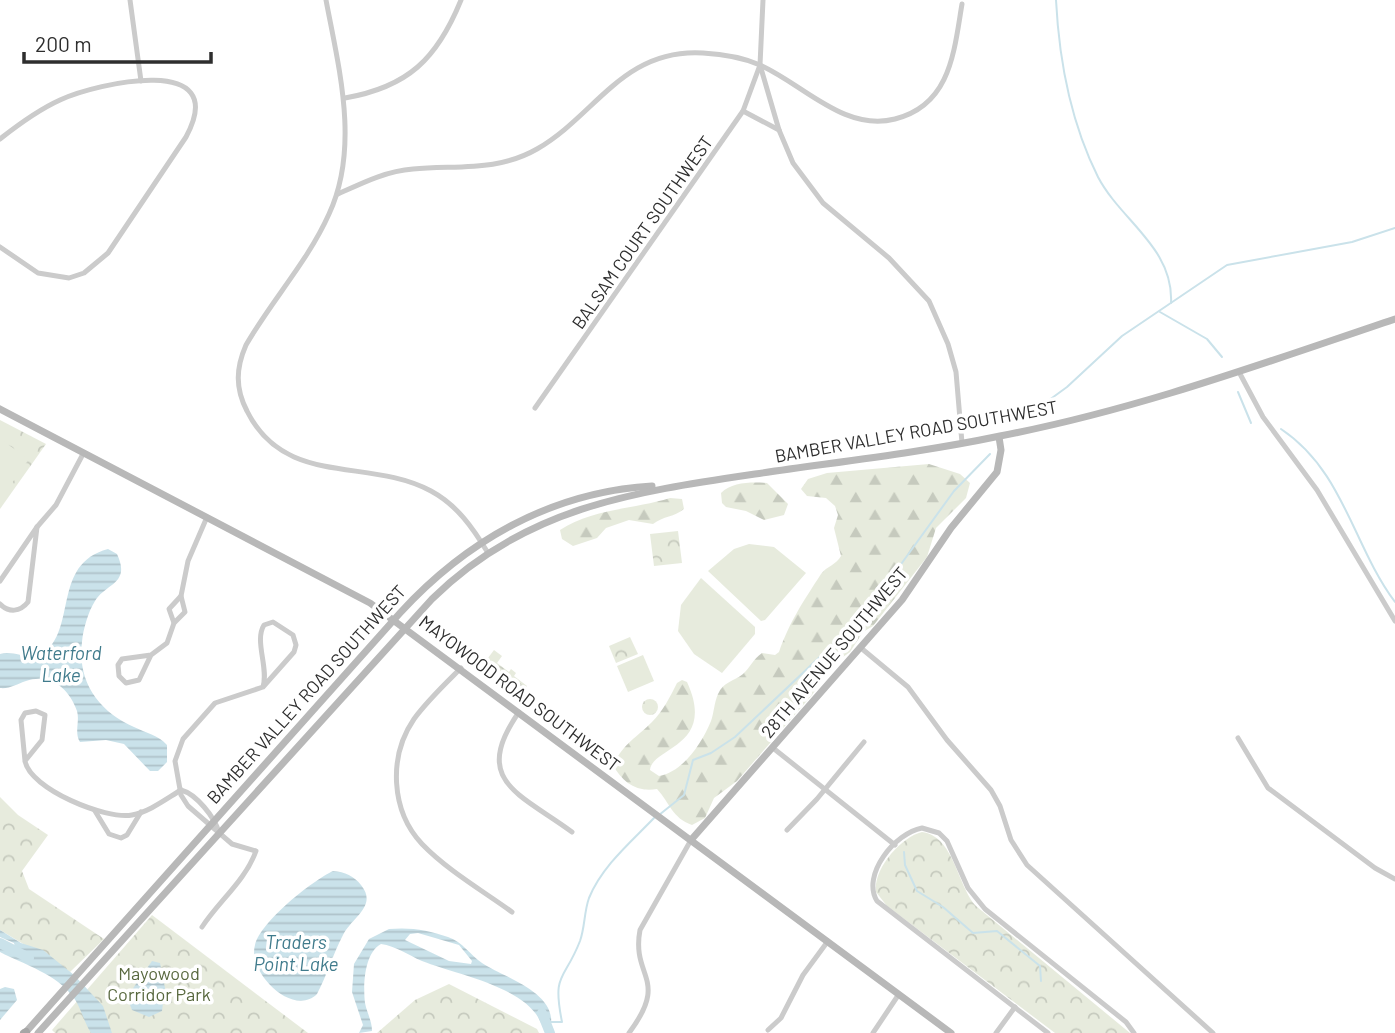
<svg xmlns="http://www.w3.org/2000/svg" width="1395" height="1033" font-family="Barlow,sans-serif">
<defs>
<pattern id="forest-firs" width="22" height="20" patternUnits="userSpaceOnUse" patternTransform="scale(1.75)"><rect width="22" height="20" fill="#e7ebdd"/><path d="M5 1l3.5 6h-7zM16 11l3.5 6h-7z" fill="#c6cabe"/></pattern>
<pattern id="park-crowns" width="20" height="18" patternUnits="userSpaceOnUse" patternTransform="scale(1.75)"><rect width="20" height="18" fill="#e7ebdd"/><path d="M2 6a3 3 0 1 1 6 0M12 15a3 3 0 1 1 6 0" fill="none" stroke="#c6cabe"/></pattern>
<pattern id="water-rules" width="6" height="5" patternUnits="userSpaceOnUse" patternTransform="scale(1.75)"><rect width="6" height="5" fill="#cae2ea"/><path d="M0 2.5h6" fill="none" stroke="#aec2c9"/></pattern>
</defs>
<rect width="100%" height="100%" fill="#fff"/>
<g fill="url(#forest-firs)">
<path d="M929,464L960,474L970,483L966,498L936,528L927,557L873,626L863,632L850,652L832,665L812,695L737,781L714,798L705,818L692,825C672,818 670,803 657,789C637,793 622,782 613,765C624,743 636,738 652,722C663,711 670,697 677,683L682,680L687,682C717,747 652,747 650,770L659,776C683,772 702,743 711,721C714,713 714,703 718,694C723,682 734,681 743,674C750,668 753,659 762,653L775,655L779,652C790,621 803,602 821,574C827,566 836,565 841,556L834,528L838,515L835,506L826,498L807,496L801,489L808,479L827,473Z"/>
<path d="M767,483L788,504L784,515L764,520L746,511L726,507L722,503L721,493C732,482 751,482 767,483Z"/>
<path d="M670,498L682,499L684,509C675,517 663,516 653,524L629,520L606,528L597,538L573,546L562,539L560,530C591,509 635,509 670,498Z"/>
</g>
<g fill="url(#park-crowns)">
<path d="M0,420L46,444L0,509Z"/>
<path d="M678,531L682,563L654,566L650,534Z"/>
<path d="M630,637L638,654L616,663L609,646Z"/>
<path d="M494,650L502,656L497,663L509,672L511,669L516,673L514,676L527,686L521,695L482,666Z"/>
<circle cx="650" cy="707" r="8"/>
<path d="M0,797L18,815L48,835L22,871L29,889L104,939L70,972L0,930Z"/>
<path d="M922,832C954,836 957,885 976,906L1130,1033H1055L887,906L876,892C873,869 901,837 922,832Z"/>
<path d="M152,915L308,1033H55L52,1030Z"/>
<path d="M449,984L537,1029L539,1033H377L415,1000Z"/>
</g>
<g fill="#e7ebdd">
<path d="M0,439L29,459L0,500Z"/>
<path d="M749,544L774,547L806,573L765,620L761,621L708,571L734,549Z"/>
<path d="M701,578L755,627V634L722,673L694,654L678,631L681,605Z"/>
<path d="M643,655L654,681L628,692L617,666Z"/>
</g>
<g fill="url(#water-rules)" fill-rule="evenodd">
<path d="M108,549L117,554C131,584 106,583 95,601C88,612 83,630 82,642C77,682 99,712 134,727C146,733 158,735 167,745V762L158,771H150L124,744L106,740L80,742C74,733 80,721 77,711C69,688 50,673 26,681C17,684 10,689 0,688V654C14,650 30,661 42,654C78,630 51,564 108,549Z"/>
<path d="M333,871C345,872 354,876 361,885C378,906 352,917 343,935C333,954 327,975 317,994C293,1018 247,972 255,945C261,921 312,881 333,871Z"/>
<path d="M389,929C410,927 429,930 448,937C463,942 470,955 482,963C503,977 555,992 551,1024L541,1023C526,986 454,974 422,961C408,955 396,946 381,944C364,953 363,986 365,1003C367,1013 372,1021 372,1031L359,1033L363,1025L352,992L354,964L369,939ZM418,933L459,945L472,961L471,964L449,961L405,940L410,934Z"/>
<path d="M0,930L21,943L43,950L74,975L103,1006L112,1033H91C84,1022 81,1008 74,998C57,974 25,965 0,952V941L8,951L16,952L14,943L0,937Z"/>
<path d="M152,961L160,963L165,988L162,1011L149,1017L132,1010L127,997Z"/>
<path d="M5,987L14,989L17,1000L0,1020V989Z"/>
</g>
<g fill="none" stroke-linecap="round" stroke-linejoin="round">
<g stroke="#cae2ea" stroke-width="2">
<path d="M1056,0C1059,59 1071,123 1098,177C1121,221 1174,248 1171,303"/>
<path d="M1160,312L1207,339L1222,357"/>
<path d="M1238,392L1251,423"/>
<path d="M1019,422L1067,387L1122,336L1227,265L1352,242L1395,228"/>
<path d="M1281,429C1344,471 1353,546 1395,602"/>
<path d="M659,815L684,795L693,760L711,753L735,737L843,635L891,578L954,491L990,454"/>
<path d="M904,852L905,865L917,891L943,907L973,933L997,931L1040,966L1041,981"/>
<path d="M549,1022H562C552,972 564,982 580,941C585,927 584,912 589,898C602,866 631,842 654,818"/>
</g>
<g stroke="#cae2ea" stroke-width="10">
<path d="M0,943L29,958"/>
<path d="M542,1013L550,1033"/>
</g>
<g stroke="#cbcbcb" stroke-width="5">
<path d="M130,0L141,81"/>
<path d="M326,0C339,69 360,147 329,214C308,261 272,300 246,345C236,368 235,388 247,411C285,488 368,457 431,491C457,505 473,528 488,553"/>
<path d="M763,0L760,65L779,130L793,163L823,203L889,258L929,301L948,344L956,372L962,443"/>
<path d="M345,98C408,87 437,59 461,0"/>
<path d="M743,111L779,130"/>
<path d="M0,139C19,124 38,110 60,100C97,83 232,52 186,137L108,253L84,273L69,278L38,273L0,247"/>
<path d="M338,194C362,183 386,171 413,169C457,165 497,172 537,149C595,116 623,48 703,53C721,54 744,58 760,65C803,84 844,132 895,119C951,105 954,51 962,4"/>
<path d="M1239,372L1263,417L1317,490L1395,621"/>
<path d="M535,408L743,111L760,65"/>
<path d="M37,527L56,505L83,454"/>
<path d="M0,581L37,527L28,602C20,612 9,613 0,604"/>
<path d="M174,623L185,612L181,596L188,561L207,517"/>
<path d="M861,648L908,687L947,740L991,790L1000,806L1011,840L1027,865L1213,1033"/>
<path d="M151,655L139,680L126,683L119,676L118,665L122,659L151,655L167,643L174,623L169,609L181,596"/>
<path d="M461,668C445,684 427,701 414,719C388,757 391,811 422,844C447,870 483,891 512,912"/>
<path d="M519,712C471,781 519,793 572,832"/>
<path d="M1238,738L1268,788L1375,868L1395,879"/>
<path d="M773,748L895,845"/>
<path d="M25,761L42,740L45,715L36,711L25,713L21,720L25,761C30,789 106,820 132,815C149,812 166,799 181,790"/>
<path d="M181,790C196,794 215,817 219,833"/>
<path d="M95,811L109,834L121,838L127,835L141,812"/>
<path d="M787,830L817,799L864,742"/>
<path d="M202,927C219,901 245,881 256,851L232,844L188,806L181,795L175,761L183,739L215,703L263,687L294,652L296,645L293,635L273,622L264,625C254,641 269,668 263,687"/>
<path d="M768,1030L781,1018L803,975L828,941"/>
<path d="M629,1033C670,978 631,978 640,930L691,840"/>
<path d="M873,1033L899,994"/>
<path d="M996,1033L1015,1007"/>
<path d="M1048,1033L877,901C861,875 895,833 922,828L939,833L947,841L968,888L985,909L1126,1022L1134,1033"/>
</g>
<g stroke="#b8b8b8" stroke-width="7">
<path d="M0,409L370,603L951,1033"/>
<path d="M691,840L902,600L951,528L997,472L1001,450L999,437"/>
<path d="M25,1033L400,613C467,540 552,492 652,486"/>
<path d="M38,1033L432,599C524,508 632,492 755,474C836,462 919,453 1000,436C1136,410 1264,363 1395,319"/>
</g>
<path stroke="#a6a6a6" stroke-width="8" d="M24,1033L26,1032"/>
</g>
<g text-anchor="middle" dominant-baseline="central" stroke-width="7" stroke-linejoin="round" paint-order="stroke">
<g font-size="18" fill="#2e2e2e" stroke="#fff">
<text transform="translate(642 232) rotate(-55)">BALSAM COURT SOUTHWEST</text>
<text transform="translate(916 431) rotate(-10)">BAMBER VALLEY ROAD SOUTHWEST</text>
<text transform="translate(834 652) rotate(-50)">28TH AVENUE SOUTHWEST</text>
<text transform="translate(520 693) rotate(37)">MAYOWOOD ROAD SOUTHWEST</text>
<text transform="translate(306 694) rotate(-48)">BAMBER VALLEY ROAD SOUTHWEST</text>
</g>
<g font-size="18" fill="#58683e" stroke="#fff">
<text x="159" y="973">Mayowood<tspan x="159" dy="21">Corridor Park</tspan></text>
</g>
<g font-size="19" font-style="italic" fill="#407b8c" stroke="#fff">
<text x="61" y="652">Waterford<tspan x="61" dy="22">Lake</tspan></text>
<text x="296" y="941">Traders<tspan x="296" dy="22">Point Lake</tspan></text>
</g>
</g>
<path d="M24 52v10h187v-10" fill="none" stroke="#2e2e2e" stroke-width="3.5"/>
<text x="35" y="52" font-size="21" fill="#2e2e2e" stroke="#ffffff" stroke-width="5" paint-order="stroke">200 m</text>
</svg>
